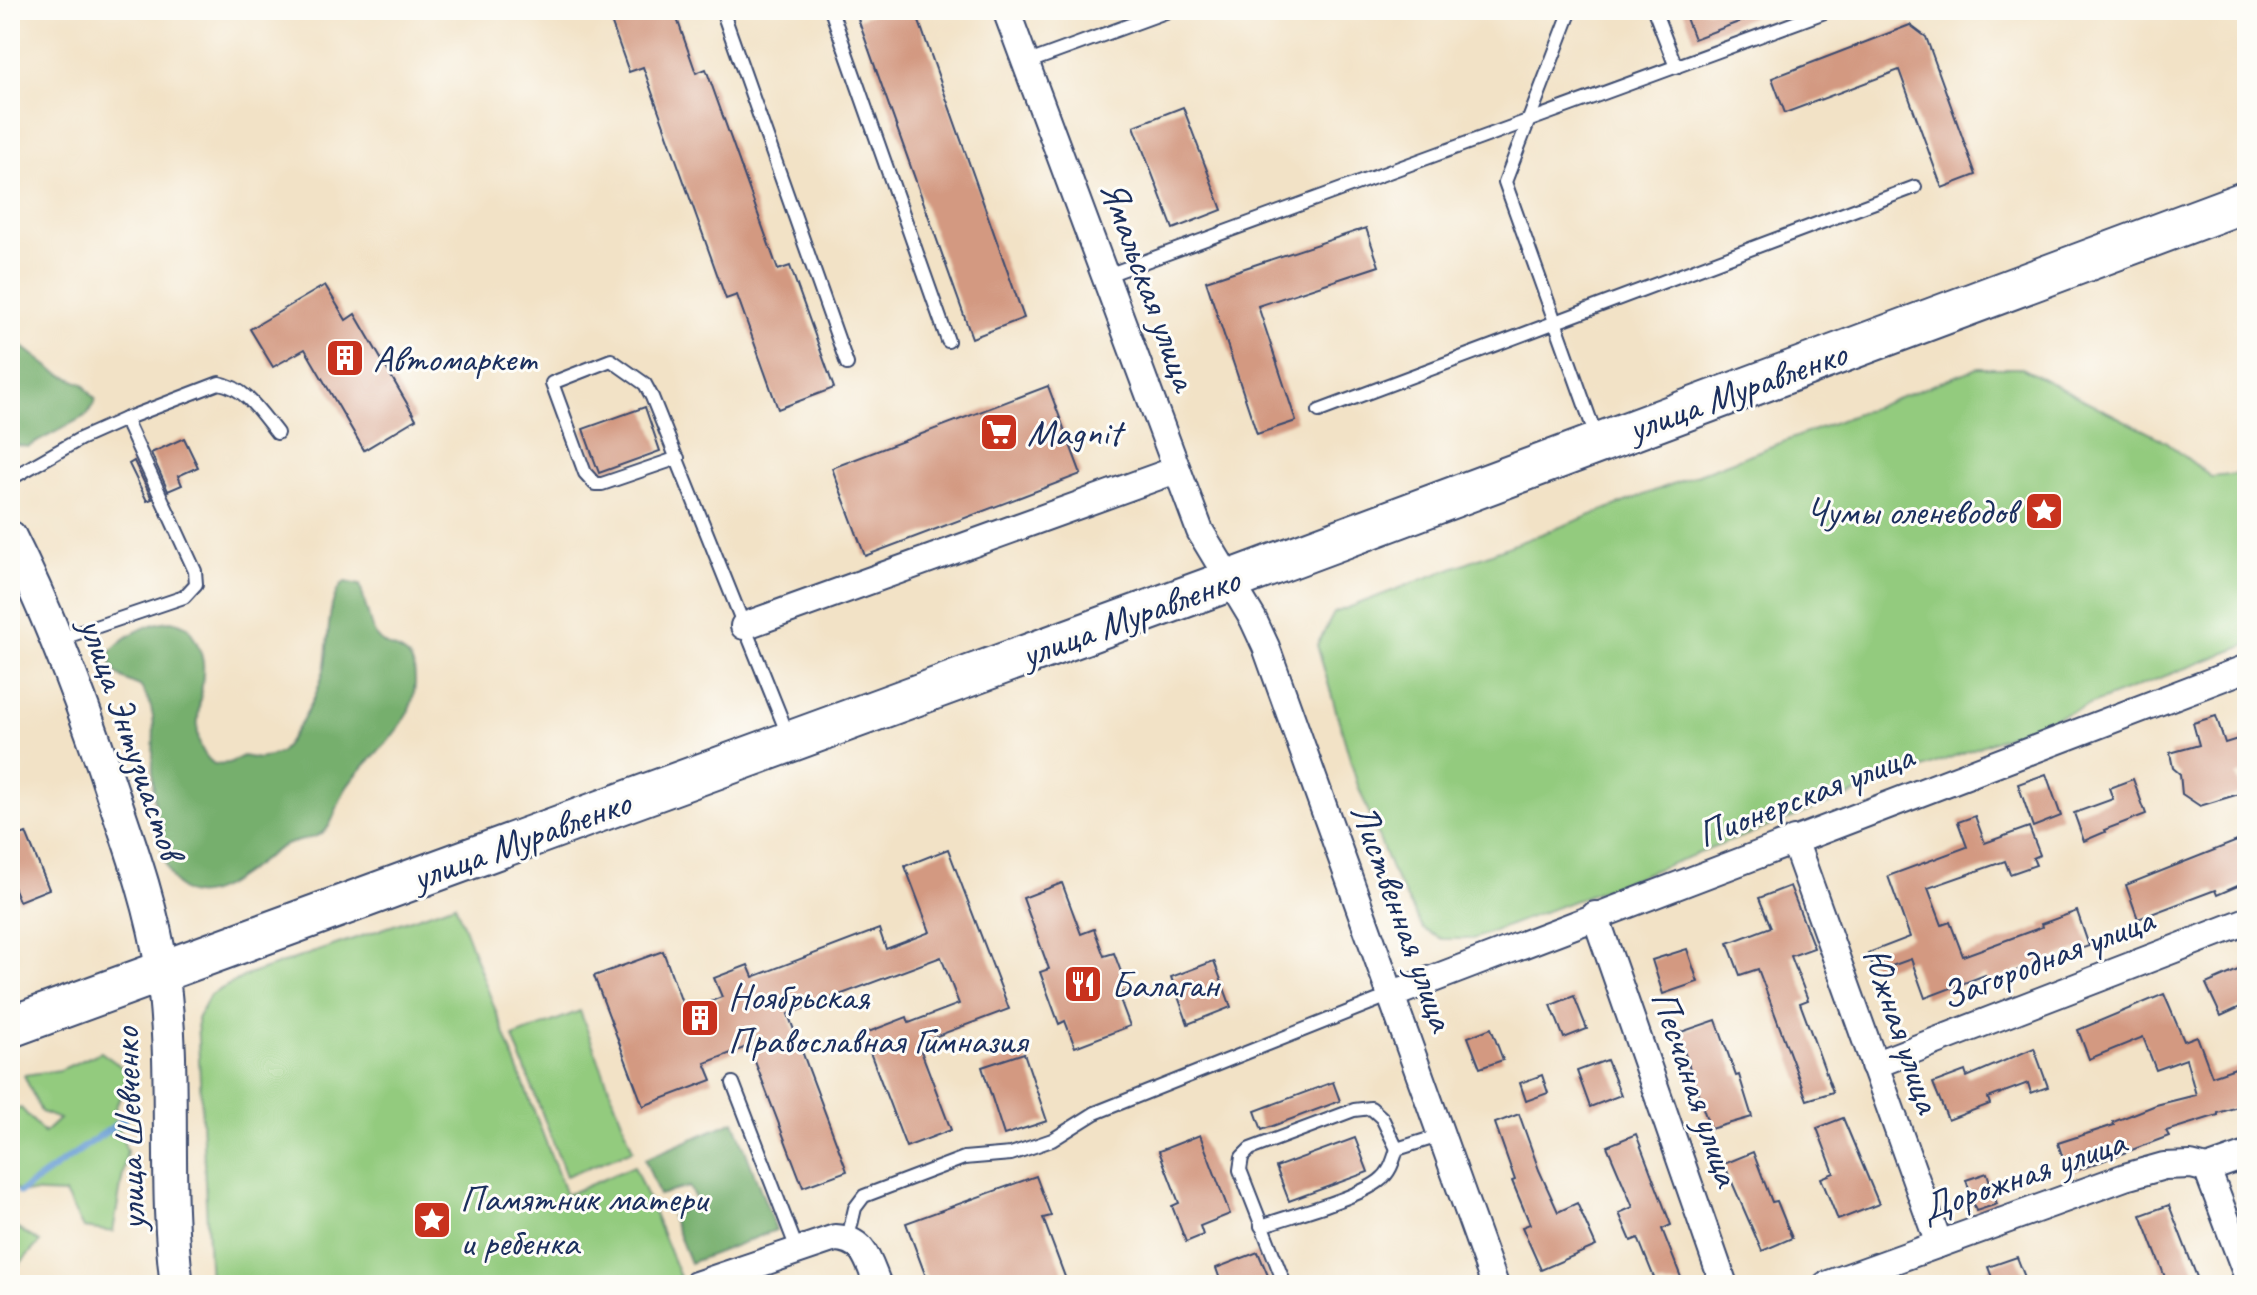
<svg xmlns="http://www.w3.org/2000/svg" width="2257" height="1295" font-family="Caveat,sans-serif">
<rect width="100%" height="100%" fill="#fdfcf7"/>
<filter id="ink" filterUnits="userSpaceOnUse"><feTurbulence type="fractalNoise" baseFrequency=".0125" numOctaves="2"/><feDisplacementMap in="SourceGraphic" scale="16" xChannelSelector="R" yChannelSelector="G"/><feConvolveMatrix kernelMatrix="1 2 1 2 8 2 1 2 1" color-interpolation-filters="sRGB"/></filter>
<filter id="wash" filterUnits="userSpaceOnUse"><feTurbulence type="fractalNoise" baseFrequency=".006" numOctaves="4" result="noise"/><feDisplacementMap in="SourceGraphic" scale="32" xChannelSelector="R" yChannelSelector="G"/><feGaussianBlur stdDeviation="1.8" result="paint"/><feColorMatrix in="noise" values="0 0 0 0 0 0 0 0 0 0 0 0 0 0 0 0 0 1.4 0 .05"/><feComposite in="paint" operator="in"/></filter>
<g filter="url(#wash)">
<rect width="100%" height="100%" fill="#f2e2c6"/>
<g fill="#93cb7e" stroke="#577d6e" stroke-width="2">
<path d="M1977,368H2022L2165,441L2211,477L2247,473V645L1473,939H1442L1423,929L1391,869L1357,783L1317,645L1334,613Z"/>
<path d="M455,904L566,1195L634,1166L680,1277L656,1285H210L197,1019L210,995L245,976Z"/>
<path d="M580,1011L633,1150L566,1176L513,1037Z"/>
<path d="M101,1052L130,1073L113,1114L127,1151L113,1232L83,1228L65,1194L20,1192L10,1184V1111L21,1108L44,1133L59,1119L41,1112L24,1075L60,1070Z"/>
<path d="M10,1224L40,1242L10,1274Z"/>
</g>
<g fill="#76af6d" stroke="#486f66" stroke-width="2">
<path d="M10,337L54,371L83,384L96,400L87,415L28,447L10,444Z"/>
<path d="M345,582L360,585C363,595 371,630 376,636C390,655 416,642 415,683C414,730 370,752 347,787C338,800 334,822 326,830C316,840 294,840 281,847C258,860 209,911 181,889C156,869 152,786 153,755C154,730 157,708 140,686C121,679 112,675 109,654C121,637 148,623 170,621C175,621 183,625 188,627C195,638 201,649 203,662C206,696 183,741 214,764L229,763L243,756L259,759L280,753C299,728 316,701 324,670C330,646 325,596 345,582Z"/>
<path d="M734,1121L776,1230L690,1263L671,1216L697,1202L689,1187L659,1195L645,1159Z"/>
</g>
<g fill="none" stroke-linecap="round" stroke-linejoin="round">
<path stroke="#679dd4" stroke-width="7" d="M20,1192L130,1115"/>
</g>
<g id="blocks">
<g fill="#d39981">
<path d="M607,10H674L696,73L706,69L778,270L790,266L834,388L778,409L737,295L726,299L643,67L629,72Z"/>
<path d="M884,10H915L1024,318L972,338L858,19Z"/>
<path d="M1683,10H1765V12L1694,39Z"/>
<path d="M1910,25L1926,37L1976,175L1942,188L1899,70L1785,113L1772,78Z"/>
<path d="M1183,107L1222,210L1173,229L1134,126Z"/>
<path d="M1366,228L1379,266L1258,306L1296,421L1257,434L1206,281Z"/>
<path d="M325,285L346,320L355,314L416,419L364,450L305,349L273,367L250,329Z"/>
<path d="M1048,386L1081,474L865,556L832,468Z"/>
<path d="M645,407L660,451L599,473L583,429Z"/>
<path d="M184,438L198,467L178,476L182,485L168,491L151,453Z"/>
<path d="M134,461L152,499L147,501L129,464Z"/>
<path d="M2216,716L2225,743L2247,736V772L2236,776L2242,793L2200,806L2182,794L2180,774L2173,768L2170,753L2199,745L2193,723Z"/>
<path d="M2046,774L2061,816L2033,827L2018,784Z"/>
<path d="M2133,779L2146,814L2104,830L2105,832L2084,841L2074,813L2113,799L2109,788Z"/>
<path d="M1975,816L1985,843L2029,827L2040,855L2033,858L2036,865L2010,874L2005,861L1928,888L1942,925L1950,922L1963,956L2042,927L2041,924L2077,911L2089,946L1987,981L1985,975L1925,998L1911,959L1875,972L1868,953L1910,937L1888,876L1967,847L1958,822Z"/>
<path d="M26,833L49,889L19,901L10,880V839Z"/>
<path d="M2237,841L2247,864V882L2217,895L2215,890L2138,919L2126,885Z"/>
<path d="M948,849L1009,1009L918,1043L951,1130L906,1147L863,1034L907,1017L909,1023L959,1004L941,957L788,1014L847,1171L803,1187L749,1046L705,1063L712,1080L643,1106L594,976L663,951L685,1011L722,997L714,978L748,965L753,977L879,929L886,949L930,932L905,866Z"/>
<path d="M1062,883L1081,934L1094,929L1104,956L1114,953L1128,991L1118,994L1130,1026L1075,1047L1065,1021L1059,1024L1040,972L1049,969L1023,898Z"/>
<path d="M1790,886L1814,948L1791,956L1808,1000L1800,1003L1833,1092L1807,1100L1758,969L1740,975L1728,943L1771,927L1759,898Z"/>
<path d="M1687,949L1698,982L1663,994L1652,960Z"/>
<path d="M1214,961L1231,1007L1188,1024L1171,977Z"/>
<path d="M2247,966V1004L2221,1016L2206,984Z"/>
<path d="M2164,994L2184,1041L2197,1036L2212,1076L2247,1064V1104L2218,1113V1115L2166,1131L2169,1136L2068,1174L2058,1143L2114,1125L2113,1122L2156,1105L2196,1095L2186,1059L2156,1070L2143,1037L2089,1059L2078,1030Z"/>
<path d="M1574,996L1587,1029L1564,1038L1551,1005Z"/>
<path d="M1716,1020L1736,1076L1739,1075L1752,1117L1710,1129L1678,1033Z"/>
<path d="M1491,1028L1503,1060L1480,1068L1468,1037Z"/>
<path d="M2034,1048L2048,1087L2031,1093L2028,1083L1988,1098L1990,1104L1948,1120L1933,1083L1965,1071L1967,1077Z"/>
<path d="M1024,1053L1047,1121L1004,1135L982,1067Z"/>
<path d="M1607,1060L1621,1095L1590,1107L1577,1071Z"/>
<path d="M1542,1075L1548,1093L1526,1101L1520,1083Z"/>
<path d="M1333,1082L1340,1101L1262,1130L1255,1111Z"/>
<path d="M1519,1114L1539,1170L1558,1212L1577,1203L1596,1246L1541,1270L1522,1227L1530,1224L1512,1181L1515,1180L1495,1123Z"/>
<path d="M1843,1118L1879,1204L1838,1220L1821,1178L1834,1173L1817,1128Z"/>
<path d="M1636,1134L1671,1225L1662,1229L1684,1285H1657L1638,1238L1631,1241L1619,1213L1633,1207L1607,1146Z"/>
<path d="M1200,1135L1230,1214L1200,1226L1203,1235L1186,1242L1172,1206L1179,1203L1159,1151Z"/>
<path d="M1355,1138L1368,1172L1289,1201L1276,1167Z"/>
<path d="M1753,1152L1772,1202L1777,1201L1792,1238L1762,1251L1724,1164Z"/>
<path d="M1987,1173L1997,1204L1976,1211L1966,1180Z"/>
<path d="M1036,1176L1051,1216L1043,1218L1068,1285H929L906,1223Z"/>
<path d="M2169,1205L2200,1285H2168L2141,1215Z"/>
<path d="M1258,1252L1272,1285H1222L1216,1268Z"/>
<path d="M2017,1257L2028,1285H1995L1988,1267Z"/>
</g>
</g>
</g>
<g filter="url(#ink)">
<use href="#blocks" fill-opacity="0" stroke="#3b4a6e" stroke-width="2"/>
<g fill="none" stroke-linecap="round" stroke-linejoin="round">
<g stroke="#3b4a6e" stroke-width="16">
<g id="service">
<path d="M722,10L847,364"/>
<path d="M831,10L948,341"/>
<path d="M1571,10L1505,182L1596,436"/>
<path d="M1654,10L1676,67"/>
<path d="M1026,63L1171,10"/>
<path d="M1105,276L1830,10"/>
<path d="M1319,411L1915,187"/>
<path d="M125,419L219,383C246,388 260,412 277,433"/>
<path d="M678,458L602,484H595L585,473L552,383L611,360L645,384L652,397L788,735"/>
<path d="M10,479L80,439L125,419L195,571L196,584L184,597L57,640"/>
<path d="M733,1083L797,1249"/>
<path d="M1261,1226C1292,1215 1355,1199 1379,1181C1390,1173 1393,1162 1397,1149L1442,1135"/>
<path d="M848,1238L855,1208L864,1196L964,1158L1011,1154L1052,1140L1095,1113L1391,995"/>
<path d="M1285,1285L1240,1170L1242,1157L1250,1149L1354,1110L1371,1108L1382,1118L1397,1149"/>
</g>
</g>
<g stroke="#3b4a6e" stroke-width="30">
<g id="minor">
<path d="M1006,10L1200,531L1253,619L1266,647L1495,1285"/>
<path d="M744,626L1176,470"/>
<path d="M1794,840L1939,1244"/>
<path d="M1595,915L1724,1285"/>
<path d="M1391,995L2247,668"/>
<path d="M1874,1065L2247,921"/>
<path d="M2207,1169L2247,1275"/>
<path d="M696,1285L835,1238C865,1239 868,1261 878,1285"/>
<path d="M1826,1285L2125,1177L2164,1166L2191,1165L2207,1169L2247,1155"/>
</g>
</g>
<g stroke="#3b4a6e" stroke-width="36">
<path id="tertiary" d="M10,537C52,620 84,707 113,795C133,853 153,910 162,970C177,1074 163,1181 177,1285"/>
</g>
<g stroke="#3b4a6e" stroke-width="44">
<path id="primary" d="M10,1027L1229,581L2247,201"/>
</g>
<use href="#service" stroke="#fff" stroke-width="12"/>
<use href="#minor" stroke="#fff" stroke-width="26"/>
<use href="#tertiary" stroke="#fff" stroke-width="32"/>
<use href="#primary" stroke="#fff" stroke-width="40"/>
</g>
</g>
<defs>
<g id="building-square" transform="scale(2)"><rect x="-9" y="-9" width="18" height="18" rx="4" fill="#c8321e" stroke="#fdfcf7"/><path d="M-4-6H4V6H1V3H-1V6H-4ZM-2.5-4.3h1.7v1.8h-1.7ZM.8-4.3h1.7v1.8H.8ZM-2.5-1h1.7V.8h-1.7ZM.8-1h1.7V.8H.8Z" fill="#fff"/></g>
<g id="supermarket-square" transform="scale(2)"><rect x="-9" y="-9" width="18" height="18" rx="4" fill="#c8321e" stroke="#fdfcf7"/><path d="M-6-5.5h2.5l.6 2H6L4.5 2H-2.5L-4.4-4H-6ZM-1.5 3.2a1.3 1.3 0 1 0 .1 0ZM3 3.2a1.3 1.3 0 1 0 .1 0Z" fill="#fff"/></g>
<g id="sight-square" transform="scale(2)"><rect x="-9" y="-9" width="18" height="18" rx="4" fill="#c8321e" stroke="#fdfcf7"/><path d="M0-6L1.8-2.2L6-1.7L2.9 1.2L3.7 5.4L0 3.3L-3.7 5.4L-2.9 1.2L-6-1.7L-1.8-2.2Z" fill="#fff"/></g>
<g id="restaurant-square" transform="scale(2)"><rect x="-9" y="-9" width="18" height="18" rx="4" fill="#c8321e" stroke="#fdfcf7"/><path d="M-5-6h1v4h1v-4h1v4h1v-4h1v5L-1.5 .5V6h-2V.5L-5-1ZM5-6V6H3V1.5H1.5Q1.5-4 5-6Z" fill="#fff"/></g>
</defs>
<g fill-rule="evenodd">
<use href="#building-square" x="345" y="358"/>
<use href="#supermarket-square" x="999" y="432"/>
<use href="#sight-square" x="2044" y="511"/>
<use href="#restaurant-square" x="1083" y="984"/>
<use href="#building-square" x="700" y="1018"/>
<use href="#sight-square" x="432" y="1220"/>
</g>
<g text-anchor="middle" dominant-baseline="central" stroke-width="6" stroke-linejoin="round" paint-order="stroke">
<g font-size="38" fill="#1b2f5e" stroke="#fdfcf7">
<text transform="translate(1149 285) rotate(70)">Ямальская улица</text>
<text transform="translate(1737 391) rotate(-20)">улица Муравленко</text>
<text transform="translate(1130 617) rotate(-20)">улица Муравленко</text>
<text transform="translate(132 738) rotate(71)">улица Энтузиастов</text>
<text transform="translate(1805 795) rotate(-21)">Пионерская улица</text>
<text transform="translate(521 840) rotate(-20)">улица Муравленко</text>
<text transform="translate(1403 917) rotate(70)">Лиственная улица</text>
<text transform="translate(2047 958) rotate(-21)">Загородная улица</text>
<text transform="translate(1902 1030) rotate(71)">Южная улица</text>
<text transform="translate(1696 1088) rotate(71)">Песчаная улица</text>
<text transform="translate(129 1129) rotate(-92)">улица Шевченко</text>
<text transform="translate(2023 1175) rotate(-19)">Дорожная улица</text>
</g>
<g font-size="38" fill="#1b2f5e" stroke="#fdfcf7" text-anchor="start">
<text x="373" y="358">Автомаркет</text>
<text x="1027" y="432">Magnit</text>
<text x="2016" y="511" text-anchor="end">Чумы оленеводов</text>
<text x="1111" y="984">Балаган</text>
<text x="728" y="996">Ноябрьская<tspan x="728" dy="44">Православная Гимназия</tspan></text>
<text x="460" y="1198">Памятник матери<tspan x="460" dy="44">и ребенка</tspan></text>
</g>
</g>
<rect width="2257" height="1295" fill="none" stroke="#fdfcf7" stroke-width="40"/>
</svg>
